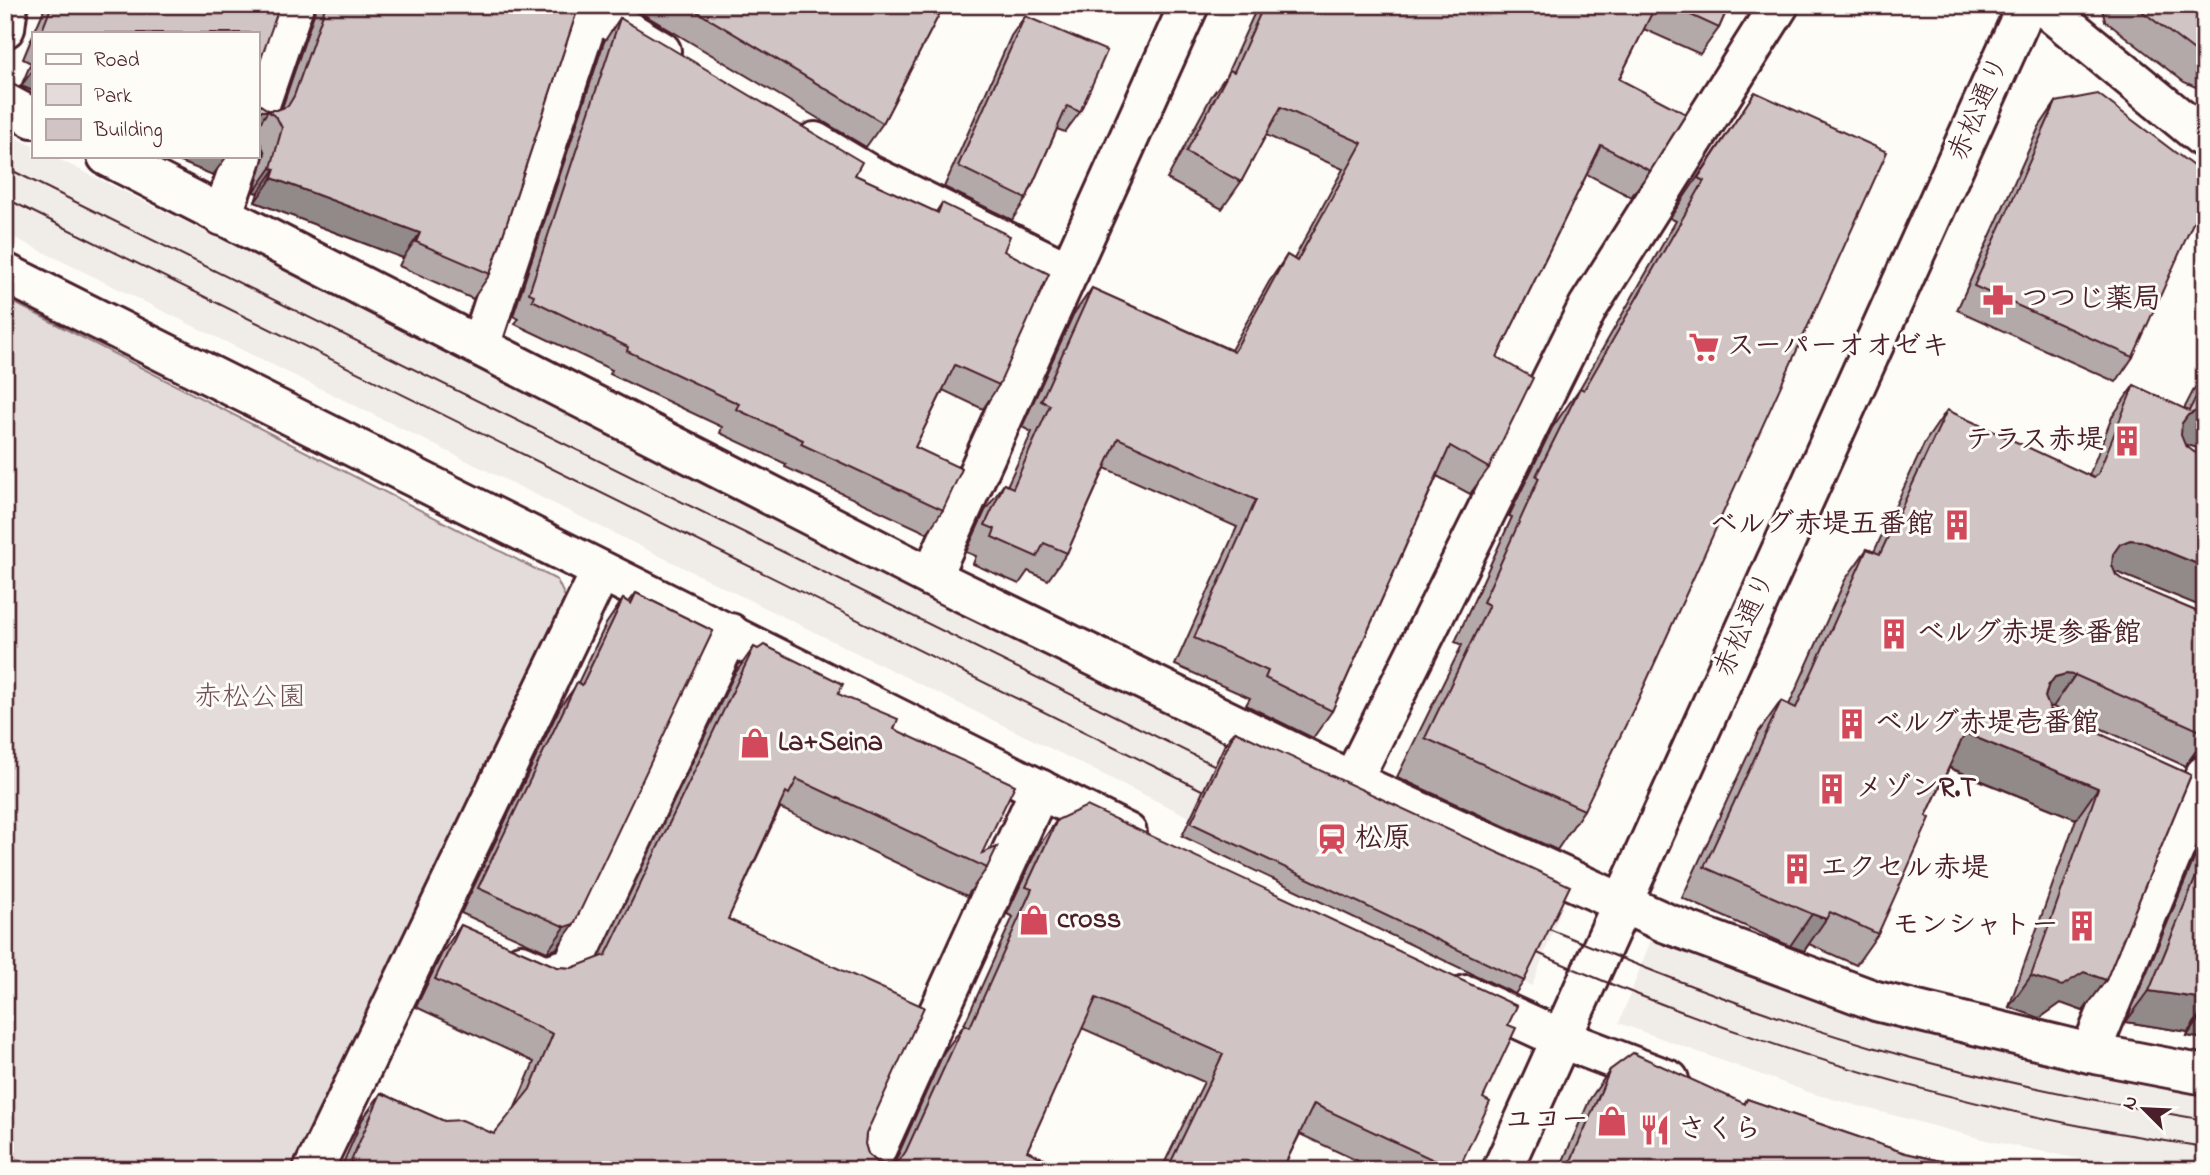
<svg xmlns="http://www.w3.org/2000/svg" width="2210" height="1175" font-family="'Indie Flower','Klee One',sans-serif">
<rect width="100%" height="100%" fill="#fdfcf7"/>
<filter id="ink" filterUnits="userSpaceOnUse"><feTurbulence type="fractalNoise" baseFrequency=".0143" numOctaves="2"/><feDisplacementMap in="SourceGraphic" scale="14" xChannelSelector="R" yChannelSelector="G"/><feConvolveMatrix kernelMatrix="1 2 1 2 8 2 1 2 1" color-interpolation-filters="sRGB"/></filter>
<g filter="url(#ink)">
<g fill="#f0ece8">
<path d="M5,133L33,146V156H52L1229,737L1566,897L1532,986L5,233Z"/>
<path d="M1653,935L2205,1092V1170H2136L1990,1141L1814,1094L1619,1023Z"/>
</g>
<path fill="#e3dcda" stroke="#967e82" stroke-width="2" d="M5,298L557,580L567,601L298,1170H62L5,1156Z"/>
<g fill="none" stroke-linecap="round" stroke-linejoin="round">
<g stroke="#4a1f2b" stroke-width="44">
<g id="minor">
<path d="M585,5L661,51"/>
<path d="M2042,5L2205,139"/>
<path d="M5,28L8,5"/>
<path d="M5,103L33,118"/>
<path d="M257,113L294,5"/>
<path d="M815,142L870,175L1069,272"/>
<path d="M107,156L931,577L1352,781L1666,923L1876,1001L2090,1053L2205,1075"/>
<path d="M222,216L243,156"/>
<path d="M5,273L1127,833"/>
<path d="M480,346L593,5"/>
<path d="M931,577L1189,5"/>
<path d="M1352,781L1588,307L1779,5"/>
<path d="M521,964L546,975L572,967L730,633"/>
<path d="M1466,995L1562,1039L1669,1080"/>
<path d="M2090,1053L2205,775"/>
<path d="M313,1170L601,571"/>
<path d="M867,1170L1040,789"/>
<path d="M1502,1170L2027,5"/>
</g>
</g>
<use href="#minor" stroke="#fdfcf7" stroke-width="38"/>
<g stroke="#4a1f2b" stroke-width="2">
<path d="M5,167L1232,774"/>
<path d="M5,198L1220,799"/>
<path d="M1530,921C1652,972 1776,1021 1904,1056C2003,1083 2104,1103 2205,1120"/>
<path d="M1519,945C1739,1043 1966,1113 2205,1147"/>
</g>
</g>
<g fill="#b3a9a9" stroke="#4a1f2b" stroke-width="2">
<path d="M46,5H280L257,33H34Z"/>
<path d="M315,5H579L490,274L473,299L399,266L403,258L255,202L258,193L254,192L265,153L260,142L257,140V103L268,110H277L282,108L315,11Z"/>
<path d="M628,5H944L883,123L866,147Z"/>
<path d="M1241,5H1729L1719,28L1700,54L1644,29L1619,79L1650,171L1631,197L1587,174L1497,357L1489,468L1470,494L1437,476L1332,711L1313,738L1246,705L1250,698L1175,665L1237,527L1105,468L1067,553L1048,580L1028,571L1019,584L973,564L976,556L966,552L985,511L1004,484L1007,486L1032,432L1022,427L1073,315L1092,288L1231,350L1269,282L1287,255L1294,259L1343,169L1266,135L1241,182L1222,209L1167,179L1211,97L1226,76L1255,12Z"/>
<path d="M2101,5H2205V91L2184,82L2105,21Z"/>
<path d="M1025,16L1080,112L1065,132L1057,129L1026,199L1012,220L944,187L1011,36Z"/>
<path d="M620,18L855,175L936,212L942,203L1004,251L999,385L983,409L943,390L915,447L943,510L927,533L785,467L786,464L720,433L722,427L610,374L612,370L515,324L518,319L513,316L604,42Z"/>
<path d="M33,35V91L21,86L31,63L23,59Z"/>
<path d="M1755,92L1584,810L1557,850L1397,777L1462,645L1455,642L1512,517L1509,516L1552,428L1580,388L1676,221L1670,218Z"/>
<path d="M2056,102L2133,357L2116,382L1957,310L2039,127Z"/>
<path d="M2205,368V450L2185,444L2119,573L2115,572L2116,575L2124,581L2205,615V754L2201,753L2192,757L2185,766L2053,707L2049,706L2050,709L2058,715L2191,775L2106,980L2083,1011L2061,1003L2040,1018L2009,1007L2076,819L1949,768L1926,816L1878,934L1856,965L1809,944L1804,951L1790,946L1682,898L1758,733L1781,701L1789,705L1845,580L1867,549L1874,552L1925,442L1947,410L2089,476L2112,417L2134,385L2184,409Z"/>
<path d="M636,593L713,631L556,949L547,952L461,913L560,707L578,683L606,624L623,599L629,602Z"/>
<path d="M754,647L838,694L894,729L982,853L987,868L967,896L780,808L728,919L866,1134L865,1144L868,1154L877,1162L889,1164L895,1162L944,1052L964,1025L1013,917L1007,914L1038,847L1057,820L1508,1025L1458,1170H1377L1300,1134L1282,1170H1161L1204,1082L1082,1028L1027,1151L1068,1170H340L362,1120L381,1093L444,1121L494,1134L514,1110L534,1062L416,1007L442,953L461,925L557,967L572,968L599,958L734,675Z"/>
<path d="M1235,731L1524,981L1515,994L1182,836L1225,744Z"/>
<path d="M2205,833V1039L2187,1036L2188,1032L2126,1022Z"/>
<path d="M1610,1070L1744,1104L1747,1099L1905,1153L1981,1170H1559L1590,1099Z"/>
</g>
<g fill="#928a89" stroke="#4a1f2b" stroke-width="2">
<path d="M33,70V91L21,86Z"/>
<path d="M257,111H268L257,127Z"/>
<path d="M166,156H227L213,175Z"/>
<path d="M271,168L275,169L258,193L254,192Z"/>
<path d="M272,178L420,233L403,258L255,202Z"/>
<path d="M2198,410L2205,412V450L2176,442L2166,446L2188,415Z"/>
<path d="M2130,540L2141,541L2205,567V608L2119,573L2107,571L2091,585L2120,544Z"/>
<path d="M2066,674L2075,675L2053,707L2043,705L2048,686L2055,677Z"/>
<path d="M1965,733L2098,788L2076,819L1943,765Z"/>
<path d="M2205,738V754L2201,753L2192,757L2185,766Z"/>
<path d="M1812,914L1826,919L1804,951L1790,946Z"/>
<path d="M574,924L556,949L547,952L565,927Z"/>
<path d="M2084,972L2106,980L2083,1011L2061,1003L2040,1018L2009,1007L2031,976Z"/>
<path d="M2149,991L2205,999V1007L2188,1032L2126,1022Z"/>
<path d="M2205,1010V1039L2187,1036Z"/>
</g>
<g fill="#d0c5c4" stroke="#4a1f2b" stroke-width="2">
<path d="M52,5H280L257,70V33H41Z"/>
<path d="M326,5H579L490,274L416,242L420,233L272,178L275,169L271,168L282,128L277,118L268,111H257V103L268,110H277L288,106L294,96Z"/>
<path d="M686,5H944L883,123Z"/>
<path d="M1264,5H1656L1619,79L1686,114L1650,171L1601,145L1497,357L1533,378L1489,468L1450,446L1332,711L1265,678L1268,671L1194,638L1256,500L1118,438L1067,553L1044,543L1037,557L992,537L995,529L985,525L1004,484L1013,488L1050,405L1041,401L1092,288L1234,352L1287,255L1297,261L1362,143L1281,107L1241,182L1186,152L1230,70L1234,72Z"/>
<path d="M1669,5H1729L1719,28Z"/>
<path d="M2134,5H2205V59L2202,57Z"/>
<path d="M1025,16L1107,51L1080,112L1067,106L1026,199L958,166Z"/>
<path d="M620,18L862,162L855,175L938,213L942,203L1010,236L1004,251L1049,274L999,385L955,365L915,447L962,469L943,510L801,444L803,440L736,409L739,404L627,351L628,347L532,300L534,295L529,293Z"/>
<path d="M1755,92L1887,152L1637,702L1584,810L1425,738L1489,605L1483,602L1539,478L1536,476L1580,388L1584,390L1704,181L1698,178Z"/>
<path d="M2098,94L2205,175V196L2133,357L1974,286L2056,102Z"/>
<path d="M2205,379V412L2198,410L2188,415L2182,423L2181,435L2185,445L2194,452L2205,455V567L2141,541L2130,540L2120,544L2113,554L2112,565L2116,575L2124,581L2205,615V733L2075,675L2066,674L2055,677L2048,686L2045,697L2050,709L2058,715L2191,775L2106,980L2084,972L2062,986L2031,976L2098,788L1965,733L1926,816L1930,818L1878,934L1830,912L1826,919L1812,914L1704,867L1781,701L1796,708L1867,549L1880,554L1947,410L2094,478L2098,474L2134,385L2189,411Z"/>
<path d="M636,593L713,631L574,924L565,927L478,888L577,682L582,685L623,599L631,604Z"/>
<path d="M764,645L843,684L838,694L898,719L894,729L1015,785L982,853L997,847L987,868L797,779L789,794L786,792L728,919L924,1007L866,1134L865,1144L868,1154L877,1162L889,1164L900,1160L906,1151L964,1024L970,1027L1032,889L1026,887L1057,820L1087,806L1517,1006L1508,1025L1516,1028L1483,1098L1490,1102L1458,1170H1455L1314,1104L1282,1170H1167L1223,1054L1096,998L1027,1151L1068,1170H360L351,1161L381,1093L444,1121L462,1120L494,1134L530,1089L553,1034L435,979L461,925L557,967L572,968L606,955L754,647L758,649Z"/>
<path d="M1235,731L1570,886L1524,981L1191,823Z"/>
<path d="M2205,855V999L2149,991Z"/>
<path d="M1633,1053L1745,1104L1747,1099L1905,1153L1981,1170H1567L1610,1070Z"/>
</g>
</g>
<defs>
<g id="pharmacy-bare" transform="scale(2.415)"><path d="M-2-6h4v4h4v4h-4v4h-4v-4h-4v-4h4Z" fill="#d1495b" stroke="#fdfcf7" stroke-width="2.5" paint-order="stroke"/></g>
<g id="supermarket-bare" transform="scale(2.415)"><path d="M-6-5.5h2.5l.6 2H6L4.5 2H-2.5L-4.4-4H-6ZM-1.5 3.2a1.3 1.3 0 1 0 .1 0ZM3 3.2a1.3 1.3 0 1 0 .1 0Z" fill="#d1495b" stroke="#fdfcf7" stroke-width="2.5" paint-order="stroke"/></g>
<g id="building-bare" transform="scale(2.415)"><path d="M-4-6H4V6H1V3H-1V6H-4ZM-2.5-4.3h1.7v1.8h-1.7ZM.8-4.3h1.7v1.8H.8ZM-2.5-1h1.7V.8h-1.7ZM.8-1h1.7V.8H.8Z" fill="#d1495b" stroke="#fdfcf7" stroke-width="2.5" paint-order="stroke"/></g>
<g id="shop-bare" transform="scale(2.415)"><path d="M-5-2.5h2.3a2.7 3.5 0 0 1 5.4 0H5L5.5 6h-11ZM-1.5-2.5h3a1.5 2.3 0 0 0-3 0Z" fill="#d1495b" stroke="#fdfcf7" stroke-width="2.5" paint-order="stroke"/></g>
<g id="station-bare" transform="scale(2.415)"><path d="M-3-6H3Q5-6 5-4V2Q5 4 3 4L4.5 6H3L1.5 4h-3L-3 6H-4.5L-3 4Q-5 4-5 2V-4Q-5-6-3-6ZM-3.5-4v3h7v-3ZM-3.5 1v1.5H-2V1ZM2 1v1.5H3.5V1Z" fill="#d1495b" stroke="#fdfcf7" stroke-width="2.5" paint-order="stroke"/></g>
<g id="restaurant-bare" transform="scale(2.415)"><path d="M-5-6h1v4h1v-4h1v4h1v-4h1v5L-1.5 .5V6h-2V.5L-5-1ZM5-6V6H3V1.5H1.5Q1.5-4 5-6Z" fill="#d1495b" stroke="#fdfcf7" stroke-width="2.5" paint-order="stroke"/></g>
</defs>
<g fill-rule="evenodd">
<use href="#pharmacy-bare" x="1998" y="300"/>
<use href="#supermarket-bare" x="1704" y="347"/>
<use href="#building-bare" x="2127" y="441"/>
<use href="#building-bare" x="1957" y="525"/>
<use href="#building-bare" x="1894" y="634"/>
<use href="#building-bare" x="1852" y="724"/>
<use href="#shop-bare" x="755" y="743"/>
<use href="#building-bare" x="1832" y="789"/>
<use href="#station-bare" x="1332" y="839"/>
<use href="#building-bare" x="1797" y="869"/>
<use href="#shop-bare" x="1034" y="920"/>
<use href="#building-bare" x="2082" y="926"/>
<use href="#shop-bare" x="1612" y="1121"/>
<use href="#restaurant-bare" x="1655" y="1130"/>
</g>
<g text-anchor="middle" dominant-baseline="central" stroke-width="6" stroke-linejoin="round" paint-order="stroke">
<g font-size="28" fill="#4a1f2b" stroke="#fdfcf7">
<text transform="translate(1980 109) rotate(-66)">赤松通り</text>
<text transform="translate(1746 625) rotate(-66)">赤松通り</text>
</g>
<g font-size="28" font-weight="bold" fill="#4a1f2b" stroke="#fdfcf7" text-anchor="start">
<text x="2021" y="300">つつじ薬局</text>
<text x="1727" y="347">スーパーオオゼキ</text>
<text x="2104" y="441" text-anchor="end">テラス赤堤</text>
<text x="1934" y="525" text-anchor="end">ベルグ赤堤五番館</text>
<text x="1917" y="634">ベルグ赤堤参番館</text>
<text x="1875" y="724">ベルグ赤堤壱番館</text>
<text x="778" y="743">La+Seina</text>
<text x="1855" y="789">メゾンR.T</text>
<text x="1355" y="839">松原</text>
<text x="1820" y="869">エクセル赤堤</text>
<text x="1057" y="920">cross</text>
<text x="2059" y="926" text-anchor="end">モンシャトー</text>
<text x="1589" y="1121" text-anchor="end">ユコー</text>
<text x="1678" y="1130">さくら</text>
</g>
<g font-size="28" fill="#704e57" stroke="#fdfcf7">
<text x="250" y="698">赤松公園</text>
</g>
</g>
<rect width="2210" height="1175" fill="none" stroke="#fdfcf7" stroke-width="28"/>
<rect x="14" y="14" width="2182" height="1147" fill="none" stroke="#4a1f2b" stroke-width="2.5" filter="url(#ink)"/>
<rect x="32" y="32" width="228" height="126" fill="#fdfcf7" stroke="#b5a4a5" stroke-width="2"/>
<rect x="46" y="54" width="35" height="10" fill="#fdfcf7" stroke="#b5a4a5" stroke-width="2"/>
<text x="94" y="66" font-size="21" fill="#4a1f2b">Road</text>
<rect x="46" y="84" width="35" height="21" fill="#e3dcda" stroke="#b5a4a5" stroke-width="2"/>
<text x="94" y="102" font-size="21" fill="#4a1f2b">Park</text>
<rect x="46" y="119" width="35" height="21" fill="#d0c5c4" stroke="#b5a4a5" stroke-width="2"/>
<text x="94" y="136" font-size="21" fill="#4a1f2b">Building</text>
<g transform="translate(2144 1109) rotate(294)" stroke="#fdfcf7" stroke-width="5" paint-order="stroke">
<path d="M0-5L12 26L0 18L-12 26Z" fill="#4a1f2b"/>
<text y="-10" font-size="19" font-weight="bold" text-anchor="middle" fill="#4a1f2b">N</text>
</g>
</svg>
